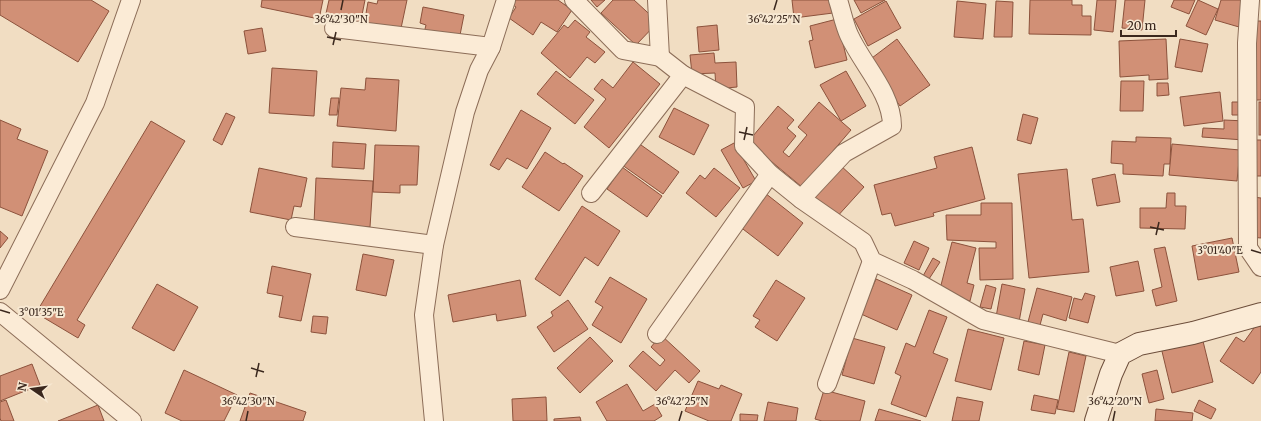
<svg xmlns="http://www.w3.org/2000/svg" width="1261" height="421" font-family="Merriweather,serif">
<rect width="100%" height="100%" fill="#f1ddc2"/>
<g fill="#d19076" stroke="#8c523c">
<path d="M0,0H91L109,11L78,62L0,15Z"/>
<path d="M262,0H323L319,19L261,7Z"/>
<path d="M329,0H365L360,25L325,18Z"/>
<path d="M378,0H407L400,33L364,25L368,2L377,4Z"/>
<path d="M512,0H558L572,10L557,32L541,22L533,35L509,18L516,7L510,3Z"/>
<path d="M591,0H605L597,7Z"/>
<path d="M613,0H634L658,22L636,45L601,13Z"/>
<path d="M792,0H831L833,13L794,18Z"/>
<path d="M854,0H885L861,13Z"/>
<path d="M1030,0H1072V5H1082V16H1091V35L1029,34Z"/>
<path d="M1097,0H1116L1113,32L1094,30Z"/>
<path d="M1125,0H1145L1142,30L1122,28Z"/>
<path d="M1174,0H1195L1189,14L1171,7Z"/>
<path d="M1198,0L1218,9L1206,35L1186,26Z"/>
<path d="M1221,0H1247L1239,27L1215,20Z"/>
<path d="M886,1L901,28L868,46L854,19Z"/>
<path d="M957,1L986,4L983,39L954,37Z"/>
<path d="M996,1L1013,2L1012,37H994Z"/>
<path d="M423,7L464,15L459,40L424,33L426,25L420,23Z"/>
<path d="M837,19L847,60L815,68L809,41L813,40L810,26Z"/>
<path d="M575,20L590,32L586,37L605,52L595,63L587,57L570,78L541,53L564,25L568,28Z"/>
<path d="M1256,21H1261V100H1252Z"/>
<path d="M717,25L719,50L699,52L697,27Z"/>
<path d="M262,28L266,51L248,54L244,31Z"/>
<path d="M897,39L930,85L900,106L868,61Z"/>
<path d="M1166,39L1168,79L1149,80V75L1120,77L1119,41Z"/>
<path d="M1180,39L1208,44L1202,72L1175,67Z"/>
<path d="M714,53L715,63L736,62L737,87L716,89L715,73L692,74L690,55Z"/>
<path d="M633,62L660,84L609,148L584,127L606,99L594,89L602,79L613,88Z"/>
<path d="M272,68L317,71L314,116L269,113Z"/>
<path d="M556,71L594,100L575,124L537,94Z"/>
<path d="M846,71L866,106L841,121L820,85Z"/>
<path d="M366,78L399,80L396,131L337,126L341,88L365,90Z"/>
<path d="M1121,81H1144L1143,111H1120Z"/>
<path d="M1157,83H1168L1169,95L1157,96Z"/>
<path d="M1220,92L1223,121L1184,126L1180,97Z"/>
<path d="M331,98H339L337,115H329Z"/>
<path d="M819,102L851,130L802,187L748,142L778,106L794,120L787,128L796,136L783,152L789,157L807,135L798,127Z"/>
<path d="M1232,102H1240L1239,115H1232Z"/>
<rect x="1259" y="102" width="2" height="33"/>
<path d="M674,108L709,125L694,155L659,137Z"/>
<path d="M521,110L551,128L527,169L507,158L499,170L490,165Z"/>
<path d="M226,113L235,117L222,145L213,140Z"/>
<path d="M1023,114L1038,118L1031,144L1017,140Z"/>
<path d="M0,120L21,129L17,139L48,151L22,216L0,207Z"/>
<path d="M1224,120L1246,121L1244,140L1202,137L1203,128L1224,129Z"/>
<path d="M151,121L185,141L77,320L85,325L78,338L36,313Z"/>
<path d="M1136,137L1171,138L1170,164H1164L1163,176L1123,174V164L1111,163L1112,141L1136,142Z"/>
<path d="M634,140L679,172L663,194L618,162Z"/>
<rect x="1254" y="140" width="7" height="36"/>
<path d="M333,142L366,144L364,169L332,167Z"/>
<path d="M734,143L756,181L743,188L721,150Z"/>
<path d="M1172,144L1240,150L1237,181L1169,175Z"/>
<path d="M375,145L419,146L417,185H400V193L373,192Z"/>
<path d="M972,147L985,199L933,213L934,216L895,226L891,213L882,215L874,185L937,168L934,157Z"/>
<path d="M545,152L563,164L564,163L583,176L559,211L522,187Z"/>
<path d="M840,165L864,187L835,219L811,198Z"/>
<path d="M622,167L662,196L647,217L607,189Z"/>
<path d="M259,168L307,178L301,207L294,206L291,220L250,212Z"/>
<path d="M714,168L740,188L716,217L686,193L700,175L705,179Z"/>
<path d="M1067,169L1072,220L1083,219L1089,272L1029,278L1018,174Z"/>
<path d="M1115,174L1120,202L1097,206L1092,179Z"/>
<path d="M316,178L373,181L370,227L314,224Z"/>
<path d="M765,193L803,223L778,256L739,226Z"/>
<path d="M1167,193H1175V206H1186L1185,229L1140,228V208H1166Z"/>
<path d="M1253,197L1261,198V238L1250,237Z"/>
<path d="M981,203H1012L1013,279L980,280L979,248H996V242L947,240L946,215H981Z"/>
<path d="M582,206L620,231L598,266L585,257L560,296L535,279Z"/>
<path d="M0,231L8,238L0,248Z"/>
<path d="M1232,238L1239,272L1198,280L1192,246Z"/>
<path d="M914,241L929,248L919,270L904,263Z"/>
<path d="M952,242L976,248L967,283L974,285L970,301L939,293Z"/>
<path d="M1165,247L1177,301L1156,306L1152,290L1162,287L1154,249Z"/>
<path d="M363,254L394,260L386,296L356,290Z"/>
<path d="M933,258L940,262L929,279L923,276Z"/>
<path d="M1138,261L1144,291L1116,296L1110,267Z"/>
<path d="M272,266L311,274L301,321L279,317L283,296L267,293Z"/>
<path d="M610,277L647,299L621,343L592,325L603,307L595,302Z"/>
<path d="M876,279L912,295L897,330L861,314Z"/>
<path d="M520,280L526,316L497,321L496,314L453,322L448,295Z"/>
<path d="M776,280L805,298L777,341L755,327L760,320L753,316Z"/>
<path d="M157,284L198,307L174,351L132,328Z"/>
<path d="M1002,284L1025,289L1019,322L996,317Z"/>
<path d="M986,285L996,288L991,309L980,307Z"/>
<path d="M1037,288L1072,297L1066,321L1043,314L1040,325L1028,322Z"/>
<path d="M1085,293L1095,296L1088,323L1069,318L1074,298L1082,300Z"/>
<path d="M568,300L588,329L554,352L537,327L553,316L551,312Z"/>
<path d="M929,310L947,317L933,353L948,359L926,417L891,404L901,376L895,373L906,343L915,347Z"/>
<path d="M313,316L328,317L326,334L311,332Z"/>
<path d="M1259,321L1261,323V372L1253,384L1220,361L1236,337L1244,342Z"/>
<path d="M968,329L1004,338L991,390L955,381Z"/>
<path d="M1201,333L1213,382L1172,393L1160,343Z"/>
<path d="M661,335L700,371L689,383L675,370L656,391L629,366L643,351L660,366L665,360L651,347Z"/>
<path d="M590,337L613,361L580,393L557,368Z"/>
<path d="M852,338L885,347L874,384L842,375Z"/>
<path d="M1024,341L1045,345L1039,375L1018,370Z"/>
<path d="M1069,352L1086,356L1074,412L1057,409Z"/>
<path d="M32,364L40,385L0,401V376Z"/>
<path d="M184,370L237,395L224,421H182L165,413Z"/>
<path d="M1157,370L1164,399L1149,403L1142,374Z"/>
<path d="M698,381L719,389L721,385L742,394L731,421H709L685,411Z"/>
<path d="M627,384L643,411L655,404L662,416L654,421H607L596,402Z"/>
<path d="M824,390L865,401L860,421H822L815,419Z"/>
<path d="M250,393L306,412L303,421H240Z"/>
<path d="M1034,395L1058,400L1055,414L1031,410Z"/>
<path d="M546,397L547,421H513L512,399Z"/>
<path d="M957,397L983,402L979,421H952Z"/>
<path d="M6,400L14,421H1L0,418V402Z"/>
<path d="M1199,400L1216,409L1211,419L1194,411Z"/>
<path d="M768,402L798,408L796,421H764Z"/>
<path d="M98,405L104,421H58Z"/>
<path d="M879,409L921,421H875Z"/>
<path d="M1156,409L1193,413L1192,421H1155Z"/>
<path d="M740,414L758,415L757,421H740Z"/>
<path d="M580,417L581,421H554V419Z"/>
</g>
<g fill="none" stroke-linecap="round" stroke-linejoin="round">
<g stroke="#8c6d58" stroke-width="20">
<g id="street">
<path d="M574,0L623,50L660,57L683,75L745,107L744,146L770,174L801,199L863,242L872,261L913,280L983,320L1120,354"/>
<path d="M657,0L660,57"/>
<path d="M1250,0L1247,43L1248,248L1261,267"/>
<path d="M334,28L491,47"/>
<path d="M591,193L683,75"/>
<path d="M801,199L844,153L892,126C892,93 862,64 849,35C844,24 842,12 838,0"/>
<path d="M295,227L434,245"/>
<path d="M0,290L95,103L131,0"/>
<path d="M0,312L132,421"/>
<path d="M657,334L770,174"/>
<path d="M827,384L872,261"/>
<path d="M434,421L424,315L434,245L465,112L479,70L491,47L506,0"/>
</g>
</g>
<g stroke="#6d4e3b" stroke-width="24">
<path id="secondary" d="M1096,421L1111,374L1120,354L1139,344L1193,333L1261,314"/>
</g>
<use href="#street" stroke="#fbebd6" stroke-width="18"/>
<use href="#secondary" stroke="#fbebd6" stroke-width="22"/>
</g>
<path fill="none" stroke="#3a271d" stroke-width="1.5" d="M341,10L343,0M774,10L777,0M327,37L341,40M333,45L336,32M739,132L753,135M744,140L747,127M1150,227L1164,230M1156,235L1159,222M1251,250L1261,253M0,310L10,313M251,368L264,372M256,377L259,363M246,421L248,411M679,421L682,411M1113,421L1115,411"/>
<g font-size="10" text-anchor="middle" fill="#3a271d" stroke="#f7e8d2" stroke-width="4" stroke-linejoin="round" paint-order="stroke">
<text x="341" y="23">36°42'30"N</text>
<text x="774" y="23">36°42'25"N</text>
<text x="1220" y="254">3°01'40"E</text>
<text x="41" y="316">3°01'35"E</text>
<text x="248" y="405">36°42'30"N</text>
<text x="682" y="405">36°42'25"N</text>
<text x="1115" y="405">36°42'20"N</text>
</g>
<g transform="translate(32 389) rotate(283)" stroke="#f7e8d2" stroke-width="3" paint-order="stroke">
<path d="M0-3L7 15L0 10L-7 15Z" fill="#3a271d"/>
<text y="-6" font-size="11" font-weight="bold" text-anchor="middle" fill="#3a271d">N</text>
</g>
<path d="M1121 30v6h55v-6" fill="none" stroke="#3a271d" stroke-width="2"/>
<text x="1127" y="30" font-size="12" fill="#3a271d" stroke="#f7e8d2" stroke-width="3" paint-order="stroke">20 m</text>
</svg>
